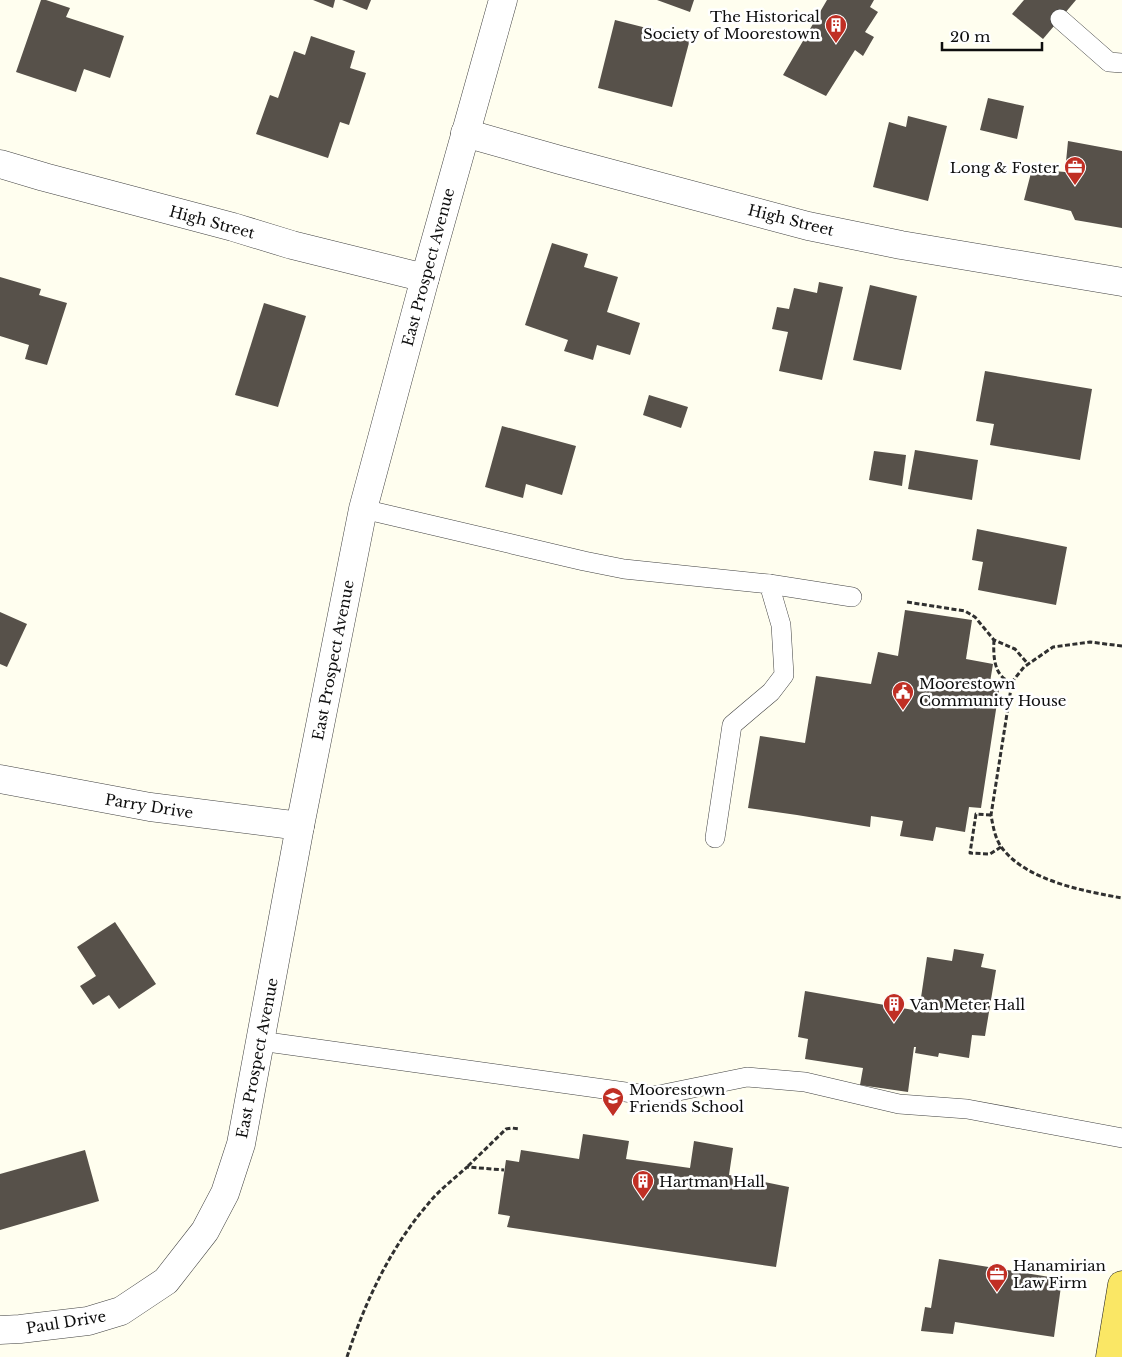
<svg xmlns="http://www.w3.org/2000/svg" width="1122" height="1357" font-family="'Libre Baskerville',serif">
<rect width="100%" height="100%" fill="#fffeef"/>
<g fill="#57514a">
<path d="M41,0H46L70,8L66,17L124,36L110,78L84,69L76,92L16,72Z"/>
<path d="M313,0H335L333,8Z"/>
<path d="M342,0H371L367,10Z"/>
<path d="M657,0H694L690,12Z"/>
<path d="M827,0H874L870,7L878,12L865,32L874,37L863,56L855,50L826,96L783,75Z"/>
<path d="M1024,0H1076L1043,39L1012,14Z"/>
<path d="M615,20L690,39L672,107L598,88Z"/>
<path d="M311,36L355,51L350,68L366,73L349,125L340,122L328,158L256,134L270,95L278,98L294,51L305,55Z"/>
<path d="M988,98L1024,106L1017,139L980,130Z"/>
<path d="M908,116L947,126L928,201L873,187L889,122L906,127Z"/>
<path d="M1068,141L1122,151V228L1075,220L1071,211L1024,200L1032,169L1065,172Z"/>
<path d="M552,243L588,254L584,267L618,277L607,312L640,323L630,355L597,345L593,360L564,351L568,340L525,325Z"/>
<path d="M0,277L41,289L39,295L67,303L47,365L25,359L29,345L0,336Z"/>
<path d="M819,282L843,287L822,380L779,371L788,332L772,329L777,307L789,309L794,288L817,293Z"/>
<path d="M870,285L917,296L901,370L853,360Z"/>
<path d="M264,303L306,316L278,407L235,395Z"/>
<path d="M985,371L1092,389L1080,460L990,445L994,424L976,421Z"/>
<path d="M649,395L688,407L681,428L643,415Z"/>
<path d="M502,426L576,446L562,495L526,484L523,498L485,487Z"/>
<path d="M915,450L978,460L972,500L908,489Z"/>
<path d="M874,451L906,455L902,486L869,480Z"/>
<path d="M977,529L1067,547L1056,605L978,590L983,562L972,560Z"/>
<path d="M905,610L972,620L966,659L993,664L989,688L999,690L981,808L969,807L965,832L936,827L933,841L900,836L903,821L871,816L870,827L797,815L748,808L760,736L805,743L816,676L871,684L878,652L898,656Z"/>
<path d="M0,612L27,624L7,667L0,664Z"/>
<path d="M115,922L156,984L119,1009L109,995L93,1005L80,986L96,976L77,947Z"/>
<path d="M954,949L984,954L981,967L996,970L985,1036L972,1035L969,1058L939,1053L938,1057L915,1053L916,1047H914L908,1092L860,1085L863,1068L805,1059L808,1039L798,1037L805,991L919,1011L927,957L952,961Z"/>
<path d="M583,1134L629,1141L626,1159L690,1168L694,1141L733,1148L729,1175L789,1187L776,1267L507,1227L510,1216L498,1214L506,1160L519,1162L521,1150L579,1159Z"/>
<path d="M85,1150L99,1201L0,1230V1174Z"/>
<path d="M939,1259L1062,1279L1054,1337L955,1322L953,1334L921,1331L925,1307L931,1308Z"/>
</g>
<g fill="none" stroke-linecap="round" stroke-linejoin="round">
<g stroke="#414141" stroke-width="20">
<g id="service">
<path d="M1060,19L1109,62L1122,63"/>
<path d="M363,509L584,561L624,569L769,584L781,625L784,675L771,692L732,725L715,838"/>
<path d="M769,584L852,597"/>
<path d="M260,1041L654,1096L747,1077L805,1082L899,1104L967,1109L1122,1138"/>
</g>
</g>
<g stroke="#414141" stroke-width="29">
<g id="minor">
<path d="M465,133L560,160L808,226L901,245L1122,282"/>
<path d="M0,164L44,177L233,227L292,245L425,278"/>
<path d="M0,779L150,807L300,826"/>
<path d="M0,1330L20,1329L88,1321L121,1311L166,1281L205,1231L225,1193L241,1144L300,826L363,509L425,278L503,0"/>
</g>
</g>
<g stroke="#1f1f1f" stroke-width="29">
<path id="primary" d="M1110,1357L1122,1285"/>
</g>
<g stroke="#303030" stroke-width="3" stroke-dasharray="5 2.5" stroke-linecap="butt">
<path d="M907,602L965,611L975,617L994,640L1015,649L1028,664"/>
<path d="M994,640C993,656 994,678 1012,682"/>
<path d="M1122,646L1090,642L1053,647L1024,667L1012,682L991,815C993,826 995,839 1002,848C1027,881 1084,891 1122,898"/>
<path d="M991,815L976,814L970,853L990,854L1001,847"/>
<path d="M468,1166L506,1129L512,1128L519,1129"/>
<path d="M347,1357C365,1302 390,1248 428,1204C439,1190 454,1179 467,1167L504,1170"/>
</g>
<use href="#service" stroke="#fff" stroke-width="19"/>
<use href="#minor" stroke="#fff" stroke-width="28"/>
<use href="#primary" stroke="#fae765" stroke-width="28"/>
</g>
<defs>
<g id="building-pin" transform="scale(1.125)"><path d="M0 17L-7.5 6A9.5 9.5 0 1 1 7.5 6Z" fill="#c02f24" stroke="#fff"/><path d="M-4-6H4V6H1V3H-1V6H-4ZM-2.5-4.3h1.7v1.8h-1.7ZM.8-4.3h1.7v1.8H.8ZM-2.5-1h1.7V.8h-1.7ZM.8-1h1.7V.8H.8Z" fill="#fff"/></g>
<g id="office-pin" transform="scale(1.125)"><path d="M0 17L-7.5 6A9.5 9.5 0 1 1 7.5 6Z" fill="#c02f24" stroke="#fff"/><path d="M-6-3h4V-5.5h4V-3h4V5H-6ZM-1-4.5V-3h2v-1.5ZM-6 0V1H6V0Z" fill="#fff"/></g>
<g id="civic-pin" transform="scale(1.125)"><path d="M0 17L-7.5 6A9.5 9.5 0 1 1 7.5 6Z" fill="#c02f24" stroke="#fff"/><path d="M-.6-6.5H3V-4.5H.6V-3L4-1V1h2V6H-6V1h2V-1L-.6-3ZM-1.2 2.5V6h2.4V2.5Z" fill="#fff"/></g>
<g id="school-pin" transform="scale(1.125)"><path d="M0 17L-7.5 6A9.5 9.5 0 1 1 7.5 6Z" fill="#c02f24" stroke="#fff"/><path d="M0-5L7-2L0 1L-7-2ZM-4 1L0 2.5L4 1V4Q0 6-4 4Z" fill="#fff"/></g>
</defs>
<g fill-rule="evenodd">
<use href="#building-pin" x="836" y="25"/>
<use href="#office-pin" x="1075" y="167"/>
<use href="#civic-pin" x="903" y="692"/>
<use href="#building-pin" x="894" y="1004"/>
<use href="#school-pin" x="613" y="1098"/>
<use href="#building-pin" x="643" y="1181"/>
<use href="#office-pin" x="997" y="1274"/>
</g>
<g text-anchor="middle" dominant-baseline="central" stroke-width="5" stroke-linejoin="round" paint-order="stroke">
<g font-size="15" fill="#0e0e0e" stroke="#fff" text-anchor="start">
<text x="820" y="16" text-anchor="end">The Historical<tspan x="820" dy="17">Society of Moorestown</tspan></text>
<text x="1059" y="167" text-anchor="end">Long &amp; Foster</text>
<text x="919" y="683">Moorestown<tspan x="919" dy="17">Community House</tspan></text>
<text x="910" y="1004">Van Meter Hall</text>
<text x="629" y="1089">Moorestown<tspan x="629" dy="17">Friends School</tspan></text>
<text x="659" y="1181">Hartman Hall</text>
<text x="1013" y="1265">Hanamirian<tspan x="1013" dy="17">Law Firm</tspan></text>
</g>
<g font-size="15" fill="#0e0e0e" stroke="#fff">
<text transform="translate(791 220) rotate(14)">High Street</text>
<text transform="translate(212 222) rotate(15)">High Street</text>
<text transform="translate(428 267) rotate(-75)">East Prospect Avenue</text>
<text transform="translate(333 660) rotate(-79)">East Prospect Avenue</text>
<text transform="translate(149 806) rotate(9)">Parry Drive</text>
<text transform="translate(257 1058) rotate(-79)">East Prospect Avenue</text>
<text transform="translate(66 1322) rotate(-9)">Paul Drive</text>
</g>
</g>
<path d="M942 42v8h100v-8" fill="none" stroke="#0e0e0e" stroke-width="2.5"/>
<text x="950" y="42" font-size="15" fill="#0e0e0e" stroke="#ffffff" stroke-width="4" paint-order="stroke">20 m</text>
</svg>
